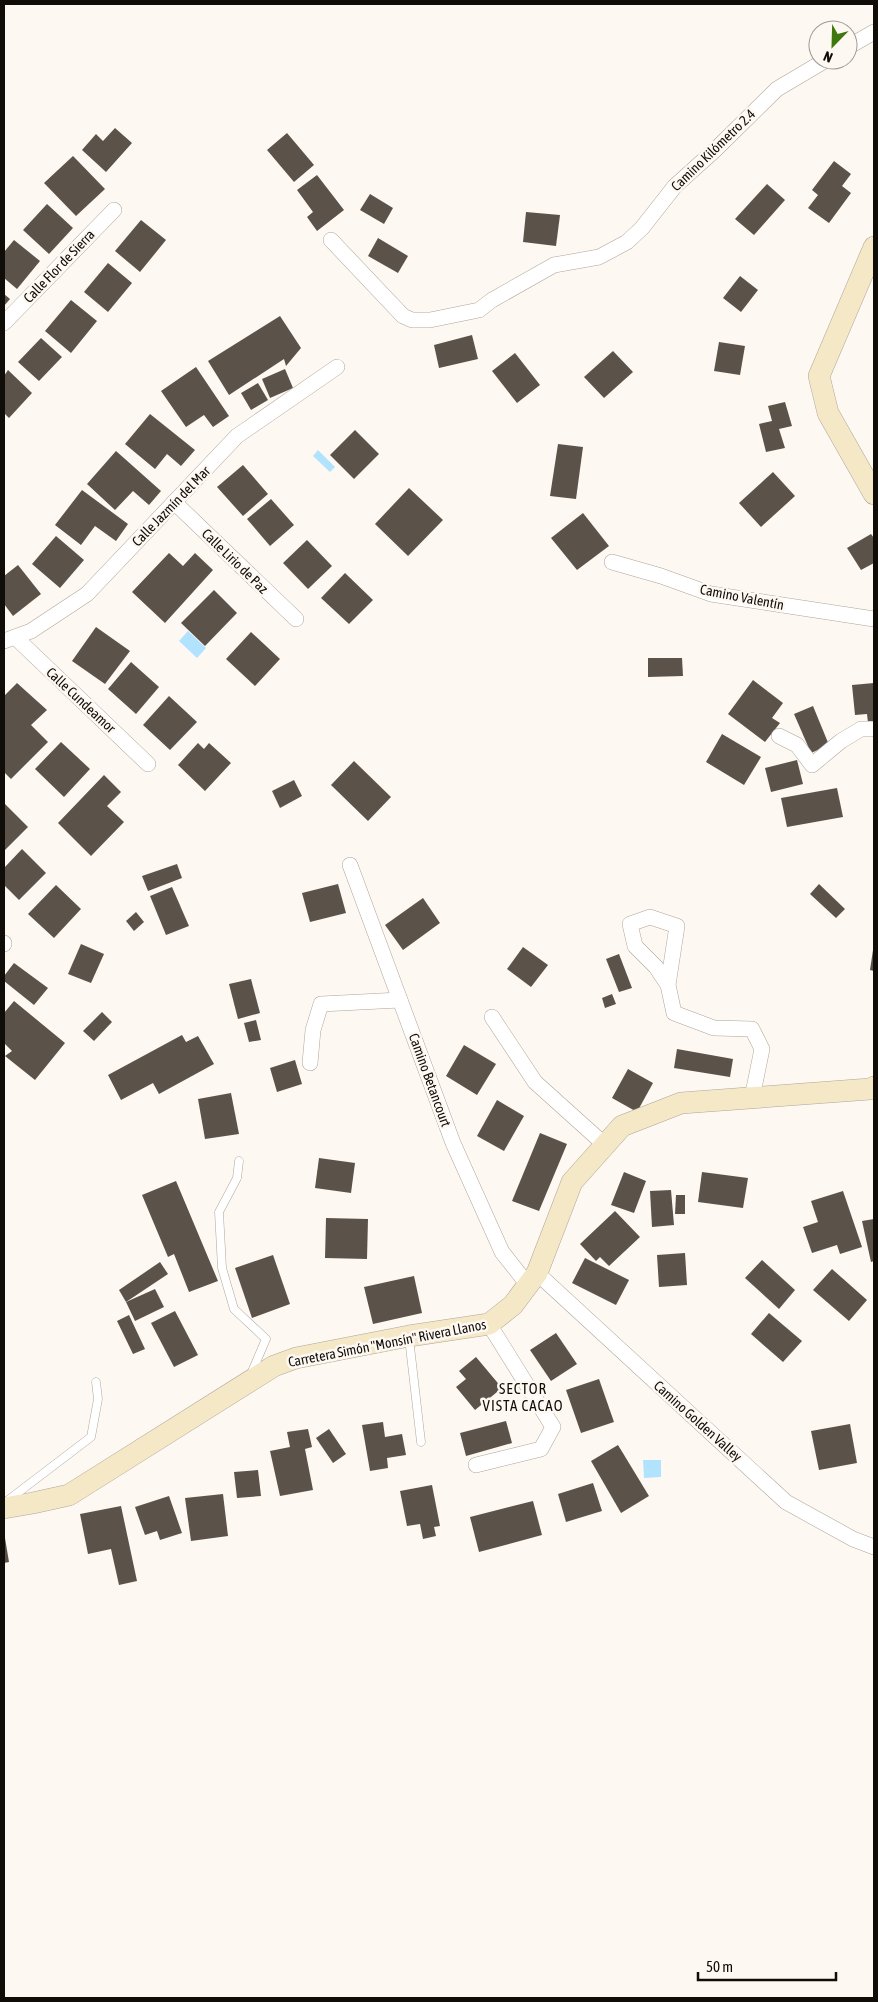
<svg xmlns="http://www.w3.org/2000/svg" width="878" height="2002" font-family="'Asap Condensed',sans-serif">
<rect width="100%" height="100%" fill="#fef8f2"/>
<g fill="#b1e3fe">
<path d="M318,450L335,467L330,472L313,456Z"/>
<path d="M188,631L206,648L197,658L179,641Z"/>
<path d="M643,1460H661V1477L644,1478Z"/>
</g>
<g fill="#5b534a">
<path d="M115,128L132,143L106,172L82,150L96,134L103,141Z"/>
<path d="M287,133L314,165L294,182L267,150Z"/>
<path d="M73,156L105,189L76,216L44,183Z"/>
<path d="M834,161L851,174L842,186L851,193L829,223L808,208L818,195L812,190Z"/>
<path d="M317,175L344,210L317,231L307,217L313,212L297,190Z"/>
<path d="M767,184L785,200L754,235L735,219Z"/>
<path d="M370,194L393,208L384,224L360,210Z"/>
<path d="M47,204L73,228L49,254L23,230Z"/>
<path d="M526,212L560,215L556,246L523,242Z"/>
<path d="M141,220L166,240L140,272L115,251Z"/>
<path d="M378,238L408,256L398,273L368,256Z"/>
<path d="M14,240L40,261L17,289L4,278V252Z"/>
<path d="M108,263L132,283L108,312L84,292Z"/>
<path d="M740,276L758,290L741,312L723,298Z"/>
<path d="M4,294L10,299L4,306Z"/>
<path d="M71,300L97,321L71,353L45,331Z"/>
<path d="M280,316L301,348L286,366L284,359L229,395L208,361Z"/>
<path d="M472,335L478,359L439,368L434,345Z"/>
<path d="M41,338L62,357L39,381L18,362Z"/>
<path d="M719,342L745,346L740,375L714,371Z"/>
<path d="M613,351L633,372L604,398L584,377Z"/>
<path d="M515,353L540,385L517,403L492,371Z"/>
<path d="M196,367L229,416L213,427L204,415L186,427L161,391Z"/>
<path d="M285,369L293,388L270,398L262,379Z"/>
<path d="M8,370L32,393L9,418L4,413V376Z"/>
<path d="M258,383L268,400L251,410L241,393Z"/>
<path d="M785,402L792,426L779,429L785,448L766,452L759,424L772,421L768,406Z"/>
<path d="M150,414L195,450L181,466L167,454L155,469L125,444Z"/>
<path d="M355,430L379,454L354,479L330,455Z"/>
<path d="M558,444L583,447L576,499L550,496Z"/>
<path d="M116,451L161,491L149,505L133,491L115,510L87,484Z"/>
<path d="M243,465L268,494L243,516L217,487Z"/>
<path d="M773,472L795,496L761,527L739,503Z"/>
<path d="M409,488L443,520L408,556L375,524Z"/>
<path d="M82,490L128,524L116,541L95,526L81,545L55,525Z"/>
<path d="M271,499L294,525L270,546L247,519Z"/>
<path d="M583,513L609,546L577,570L551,538Z"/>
<path d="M871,534L874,538V563L861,570L847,548Z"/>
<path d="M56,536L84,560L60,588L32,564Z"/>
<path d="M307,540L332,566L308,589L283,563Z"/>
<path d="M169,553L183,566L195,553L213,570L165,623L132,592Z"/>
<path d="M18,565L41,594L13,616L4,604V576Z"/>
<path d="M345,573L373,600L349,624L321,598Z"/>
<path d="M214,590L237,613L205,646L181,623Z"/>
<path d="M96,627L130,651L105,684L72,661Z"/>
<path d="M251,632L280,659L255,686L226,659Z"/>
<path d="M648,658H682L683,676L648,677Z"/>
<path d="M131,662L159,687L136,714L108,689Z"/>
<path d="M753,680L783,703L772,718L780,723L765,742L728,714Z"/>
<path d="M17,683L47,710L31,725L48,742L11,779L4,772V696Z"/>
<path d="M874,683V723H868L867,714L855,715L852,685Z"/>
<path d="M169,696L197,722L170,750L143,725Z"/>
<path d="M813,706L829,745L811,753L794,714Z"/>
<path d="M722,734L761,757L744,785L706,762Z"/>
<path d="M61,742L90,769L64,797L35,769Z"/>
<path d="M198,743L204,749L209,743L231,763L205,791L178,765Z"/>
<path d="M797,760L803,784L771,792L765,768Z"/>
<path d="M354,761L391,797L368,821L331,785Z"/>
<path d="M104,775L121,792L107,806L124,822L91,856L58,823Z"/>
<path d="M294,780L302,796L280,808L272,791Z"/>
<path d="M837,788L843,817L787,827L781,798Z"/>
<path d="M4,803L28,827L4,851Z"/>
<path d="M22,849L46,873L19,900L4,885V868Z"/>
<path d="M177,864L182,878L148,891L142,876Z"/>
<path d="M338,884L346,913L310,922L302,893Z"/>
<path d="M819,884L845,909L836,918L810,894Z"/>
<path d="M56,885L81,909L54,938L28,914Z"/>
<path d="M172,887L189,926L166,935L150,896Z"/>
<path d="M423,898L440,923L403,950L385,925Z"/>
<path d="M136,912L144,922L134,931L126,921Z"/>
<path d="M81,944L104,954L91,983L68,974Z"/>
<path d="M523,947L548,965L531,987L507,969Z"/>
<path d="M873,950H874V971L870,970Z"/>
<path d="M619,954L632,988L619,992L606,959Z"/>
<path d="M14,963L48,988L34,1005L4,981V976Z"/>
<path d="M251,979L260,1013L238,1019L229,984Z"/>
<path d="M612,994L616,1004L605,1008L602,998Z"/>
<path d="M14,1001L65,1043L35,1080L5,1056L12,1051L4,1043V1013Z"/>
<path d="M102,1012L112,1022L94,1041L83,1031Z"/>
<path d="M256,1020L261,1040L249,1042L244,1023Z"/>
<path d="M182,1035L186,1042L198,1036L214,1064L159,1094L153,1083L121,1100L108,1075Z"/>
<path d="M464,1045L496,1064L477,1095L446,1076Z"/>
<path d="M677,1049L733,1059L730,1077L674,1068Z"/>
<path d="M295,1060L302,1084L277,1092L270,1068Z"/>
<path d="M628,1069L653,1083L637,1112L612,1098Z"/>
<path d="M231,1093L239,1134L205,1139L198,1099Z"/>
<path d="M497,1100L524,1116L504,1151L477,1136Z"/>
<path d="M540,1133L567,1144L539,1211L512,1201Z"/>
<path d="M319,1158L355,1163L351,1193L315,1188Z"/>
<path d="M624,1172L646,1181L634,1213L611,1205Z"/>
<path d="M702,1172L748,1178L743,1208L698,1202Z"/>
<path d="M176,1181L218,1281L189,1292L174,1254L168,1257L142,1195Z"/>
<path d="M671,1190L674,1225L652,1227L650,1191Z"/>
<path d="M843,1191L862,1247L840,1254L837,1245L812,1253L803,1227L818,1222L811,1201Z"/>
<path d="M676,1195H685V1214H675Z"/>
<path d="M615,1211L640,1237L609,1266L600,1257L596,1261L580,1244Z"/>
<path d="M326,1218L368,1219L367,1259L325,1258Z"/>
<path d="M874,1219V1261L871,1262L862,1221Z"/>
<path d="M685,1253L687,1285L659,1287L657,1255Z"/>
<path d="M273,1255L290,1304L252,1318L235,1268Z"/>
<path d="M585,1258L629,1280L616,1305L572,1283Z"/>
<path d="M762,1260L795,1290L779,1309L745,1278Z"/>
<path d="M160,1262L168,1274L126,1302L119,1290Z"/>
<path d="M832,1269L867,1300L849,1321L813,1290Z"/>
<path d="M414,1276L422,1313L373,1324L364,1287Z"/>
<path d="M155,1289L164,1307L135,1321L126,1302Z"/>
<path d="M175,1311L198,1355L174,1367L151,1323Z"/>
<path d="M769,1313L802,1341L783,1362L751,1334Z"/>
<path d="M129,1315L145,1349L133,1354L117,1321Z"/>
<path d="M556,1333L577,1364L551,1381L530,1350Z"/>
<path d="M476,1357L502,1388L475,1410L456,1387L466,1379L459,1371Z"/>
<path d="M599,1379L614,1422L581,1433L566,1390Z"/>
<path d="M506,1421L512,1443L466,1456L460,1433Z"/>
<path d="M383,1422L385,1437L402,1434L406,1455L387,1458L388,1468L370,1471L362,1425Z"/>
<path d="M850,1424L857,1463L819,1470L811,1431Z"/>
<path d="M308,1429L312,1447L305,1449L313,1490L280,1496L270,1451L290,1447L287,1432Z"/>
<path d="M329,1429L346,1454L333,1463L316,1438Z"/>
<path d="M618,1445L649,1496L621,1513L591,1461Z"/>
<path d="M258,1470L261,1496L237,1498L234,1472Z"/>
<path d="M593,1483L602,1511L566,1522L558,1494Z"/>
<path d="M432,1485L440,1526L434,1527L436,1536L423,1539L420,1524L407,1526L400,1491Z"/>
<path d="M223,1494L228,1536L191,1541L185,1498Z"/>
<path d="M169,1496L182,1533L160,1540L157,1531L145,1535L135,1507Z"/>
<path d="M533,1501L542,1535L479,1552L470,1517Z"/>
<path d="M121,1506L137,1581L119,1585L111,1549L88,1554L80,1514Z"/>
<path d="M5,1538L9,1562L4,1563V1539Z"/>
</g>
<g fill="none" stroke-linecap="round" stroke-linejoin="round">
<g stroke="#aea59b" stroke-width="9">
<g id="lane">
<path d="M239,1161L237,1178L219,1212L222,1268L234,1309L266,1339L251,1374"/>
<path d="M409,1338L421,1442"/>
<path d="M7,1501L91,1437L98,1399L96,1382"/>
</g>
</g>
<g stroke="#aea59b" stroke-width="16">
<g id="street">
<path d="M848,47L874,32"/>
<path d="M331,240L403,316L412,320H430L479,310L492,300L554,265L599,257L627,242L642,228L675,186L715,150L777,89L826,60"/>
<path d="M4,323L114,210"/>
<path d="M174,502L296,619"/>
<path d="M612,562L661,576L711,594L874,619"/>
<path d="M15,637L148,764"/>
<path d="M4,641L31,631L87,594L237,436L337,367"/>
<path d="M779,736L797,745L812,765L841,741L861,729H874"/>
<path d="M350,865L453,1143L502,1252L528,1285"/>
<path d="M4,943V944"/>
<path d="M668,985L656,967L635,946L630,924L650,917L677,926L668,985L674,1013L714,1028L752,1029L762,1049L752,1098"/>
<path d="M492,1017L535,1082L605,1145"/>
<path d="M310,1063L313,1030L321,1004L400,1000"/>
<path d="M537,1273L786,1502L853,1539L874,1547"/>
<path d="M476,1465L541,1449L553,1427L489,1324"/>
</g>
</g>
<g stroke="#aea59b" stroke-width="22">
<g id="secondary">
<path d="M874,247L819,376L828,413L874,494"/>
<path d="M4,1508L33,1503L69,1495L274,1366L296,1358L409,1336L489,1324L513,1305L537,1273L572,1182L622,1126L681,1103L870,1089L874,1087"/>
</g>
</g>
<use href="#lane" stroke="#fff" stroke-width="8"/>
<use href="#street" stroke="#fff" stroke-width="15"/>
<use href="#secondary" stroke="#f5e8c6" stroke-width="21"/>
</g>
<g text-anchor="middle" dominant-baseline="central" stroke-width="5" stroke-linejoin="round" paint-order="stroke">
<g font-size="14" fill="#100d09" stroke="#fef8f2">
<text transform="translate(713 150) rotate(-44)">Camino Kilómetro 2.4</text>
<text transform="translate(59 266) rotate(-46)">Calle Flor de Sierra</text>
<text transform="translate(171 506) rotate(-46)">Calle Jazmín del Mar</text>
<text transform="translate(235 561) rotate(44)">Calle Lirio de Paz</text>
<text transform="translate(742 597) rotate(11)">Camino Valentín</text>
<text transform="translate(81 700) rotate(43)">Calle Cundeamor</text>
<text transform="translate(430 1080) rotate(70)">Camino Betancourt</text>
<text transform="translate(387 1343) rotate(-11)">Carretera Simón "Monsín" Rivera Llanos</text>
<text transform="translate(698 1421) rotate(42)">Camino Golden Valley</text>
</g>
<g font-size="15" letter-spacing="1" fill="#100d09" stroke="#fef8f2">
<text x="523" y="1388">SECTOR<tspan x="523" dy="17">VISTA CACAO</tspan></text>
</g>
</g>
<rect width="878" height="2002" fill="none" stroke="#100d09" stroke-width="10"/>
<g transform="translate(833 45) rotate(203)"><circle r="24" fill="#fef8f2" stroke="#9f9a95"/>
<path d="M0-4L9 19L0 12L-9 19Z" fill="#3f780e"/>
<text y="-8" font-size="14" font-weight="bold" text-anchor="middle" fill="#100d09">N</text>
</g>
<path d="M698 1972v8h138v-8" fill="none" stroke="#100d09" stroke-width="2.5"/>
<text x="706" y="1972" font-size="15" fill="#100d09" stroke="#fef8f2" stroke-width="4" paint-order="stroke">50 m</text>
</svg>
